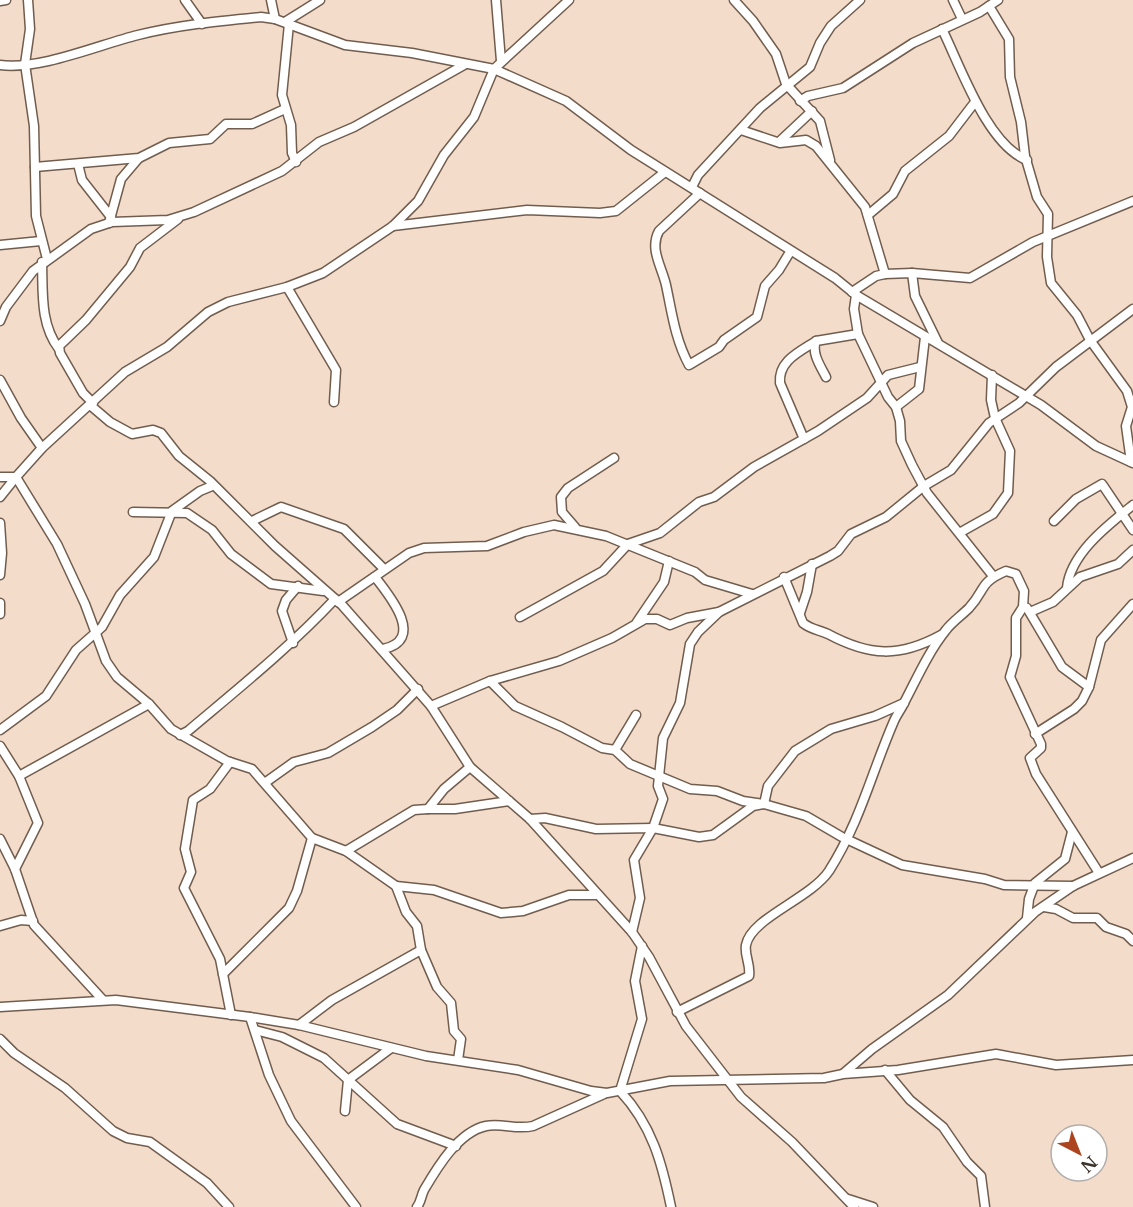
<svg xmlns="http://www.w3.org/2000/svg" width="1133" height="1207" font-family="'Libre Baskerville',serif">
<rect width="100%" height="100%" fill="#f4dccb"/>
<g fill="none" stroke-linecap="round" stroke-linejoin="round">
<g stroke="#715d4e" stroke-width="11">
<g id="minor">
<path d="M28,0L30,29L25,64L34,126L36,216L47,259"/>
<path d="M185,0L202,24"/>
<path d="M271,0L275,19"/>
<path d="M496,0L501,61"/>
<path d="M734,0L753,21L776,54L786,84L820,121L830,160"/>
<path d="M953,0L962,19"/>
<path d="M0,1L6,0"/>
<path d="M989,6L1009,39L1010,77L1021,122L1025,156L1037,197L1048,214L1047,257L1051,283L1077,315L1090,340L1127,391L1132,407L1126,426L1131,462"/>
<path d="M285,22L320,0"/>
<path d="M289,24L282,95L291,125L292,153L296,162"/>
<path d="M942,29C960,65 987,145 1027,160"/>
<path d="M0,65C41,70 98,45 138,35C178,25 220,21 261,17L275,19L345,45L412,53L494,69L566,101L631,150L835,278L856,295L1041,405L1096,446L1133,463"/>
<path d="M800,101L808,96L843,88L913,43L980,12L998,0"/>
<path d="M741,130L780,143L806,140L816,146L865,207L885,274"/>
<path d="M779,142L812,111"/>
<path d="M78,164L82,180L111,217"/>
<path d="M35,167L139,158L169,143L210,139L226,124H252L285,109"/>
<path d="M692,187L698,175L760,108L810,67L820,43L831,26L860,0"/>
<path d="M700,193L659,231C649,249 662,267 666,285C672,313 675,339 689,365L719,347L724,340L757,317L765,286L779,270L790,252"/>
<path d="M868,215L893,194L905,171L949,136L975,102"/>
<path d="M109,223L121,179L138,159"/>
<path d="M393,226L527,210L600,213L616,211L665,172"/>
<path d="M0,245L41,241"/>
<path d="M42,262C43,293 40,324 59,349"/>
<path d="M912,273L915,296L938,343"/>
<path d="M287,287L336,370L334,402"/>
<path d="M852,292L876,276L885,274L912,273L970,278L1033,242L1133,201"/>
<path d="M856,295L854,309L858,334L888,397L896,407L900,421L901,441L912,465L927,493L993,576"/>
<path d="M0,321L6,307L33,271L91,229L112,222L168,220L194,212L282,171L319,142L354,127L464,65"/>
<path d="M826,377C821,367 811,353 816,341L858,334"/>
<path d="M0,380L21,418L42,448"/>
<path d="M93,403L83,393L60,353L59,346L86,320L130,267L140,248L178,219"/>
<path d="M90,405L110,422L132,434L153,430L161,433L179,456L210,481L275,546L342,605L431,706L490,681L559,661L612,638L645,619H657L670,625L687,618L719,612L830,556L838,551L851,534L886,517L924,486L951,470L989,423L1019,403L1056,367L1133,309"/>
<path d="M896,407L919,389L925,337"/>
<path d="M804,439L780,383C778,361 799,352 816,341"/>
<path d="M0,477H16L42,448L125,372L167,347L208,312L228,302L287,287L323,273L393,226L418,201L444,155L474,117L494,69L569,0"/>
<path d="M16,477L57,544L85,604L106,661L117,677L149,704L171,729L227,761L252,769L312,838L297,891L289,908L223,974"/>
<path d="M0,497L16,477"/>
<path d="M133,512L187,513L212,530L231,554L271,584L323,591"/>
<path d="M252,521L281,507L344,529L384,569"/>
<path d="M1054,521L1076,499L1102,484L1133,530"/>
<path d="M0,523L2,553L0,575"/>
<path d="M575,527L562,512L561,497L568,488L614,458"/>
<path d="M961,532L993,514L1008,493L1010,451L995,418L991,400L992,375"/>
<path d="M375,577C390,596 426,640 383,649"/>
<path d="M784,577L803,623C810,629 819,630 828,634C869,656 899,658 941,635"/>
<path d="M1067,588C1070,554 1108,525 1133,505"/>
<path d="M338,602L409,553L424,548L487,546L524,532L554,525L606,536L695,572L705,580L752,594"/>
<path d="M0,603V614"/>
<path d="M1027,608L1062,667L1089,687"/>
<path d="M1030,612L1053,602L1080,577L1118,564L1133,550"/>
<path d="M800,613L807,592L812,564"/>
<path d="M520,617L603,571L628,544L660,533L699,502L714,497L754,467L818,431L867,398L888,375L920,367"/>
<path d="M637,622L664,582L669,561"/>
<path d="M293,643L282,611L286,600L298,586"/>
<path d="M490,681L515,706L562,727L602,748L615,750L630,764L690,789L717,791L743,801L764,804L768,786L795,751L831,729L875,716L904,703"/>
<path d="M431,706L470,767L530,819L632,932L649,957L686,1026L741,1097L792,1142L854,1207"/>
<path d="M0,730L46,696L76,650L102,627L120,595L154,557L172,511L200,491L212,486"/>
<path d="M1035,734L1074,709L1082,701L1089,687L1101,640L1133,604"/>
<path d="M180,735L188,731C239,688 289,648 335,599"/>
<path d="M0,746L19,776L38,823L15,869"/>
<path d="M615,750L636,715"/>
<path d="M230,762L210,789L193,800L185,849L191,872L184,888L220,959L231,1015"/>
<path d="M19,776L149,704"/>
<path d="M266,782L294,762L328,753L372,727L397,710L418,689"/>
<path d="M428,809H455L509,801"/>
<path d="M530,819L545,818L596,829L653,828L699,837L713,835L753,806L764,804L806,816L842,837L902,865L985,879L1004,885L1073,886"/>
<path d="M312,838L346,851L396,886L406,912L417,926L421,950"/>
<path d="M0,839L15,869L34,925L102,999"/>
<path d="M346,851L414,810L428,809L444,789L470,767"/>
<path d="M396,886L434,890L501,913L523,911L569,895H598"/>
<path d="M1044,907L1056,909L1073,918H1097L1106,927L1126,934L1133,941"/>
<path d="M1027,918L1029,899L1035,883L1065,859L1072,832"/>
<path d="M0,926L21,920L33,921"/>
<path d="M632,932L640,898L634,860L653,828L663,799L658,786L663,738L680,703L690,644L698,632L719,612"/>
<path d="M642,946L635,981L642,1019L620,1091C652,1125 662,1163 671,1207"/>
<path d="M0,1007L116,1000L250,1017L299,1025L426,1056L518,1070L591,1091L607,1093L670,1081L824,1078L843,1074L898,1070L996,1054L1056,1065L1133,1060"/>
<path d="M677,1012L749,976C751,965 744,955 746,945C751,918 810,899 829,871C861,820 871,774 894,721C897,714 902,708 905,701C917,678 929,651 946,630C952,622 961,616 969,608C986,590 978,583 1006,571L1016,574L1024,591L1023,607L1016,618V656L1010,677L1041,744V748L1030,758L1036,774L1099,873"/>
<path d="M250,1017L269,1075L291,1121L356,1207"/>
<path d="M299,1025L332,1000L421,950L437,987L451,1003L454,1031L461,1039L458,1060"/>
<path d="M255,1030L282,1037L324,1058L397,1124L456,1146"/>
<path d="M0,1039L14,1053L65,1088L113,1131L127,1138L150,1142L207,1183L229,1207"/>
<path d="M885,1070L910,1100L943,1127L967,1162L981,1176L985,1207"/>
<path d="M844,1073L872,1049L948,995L1035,912L1073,886L1133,858"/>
<path d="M345,1111L348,1080L391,1048"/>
<path d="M848,1199L873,1207"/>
<path d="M417,1207C421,1202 421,1196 424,1190C437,1168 458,1132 486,1126C502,1123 517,1130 533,1126L604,1094"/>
</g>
</g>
<use href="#minor" stroke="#fff" stroke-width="8"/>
</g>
<g transform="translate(1079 1153) rotate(138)"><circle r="28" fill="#ffffff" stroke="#b1aeab" stroke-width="1.5"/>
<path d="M0-4.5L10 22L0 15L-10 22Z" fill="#ac451f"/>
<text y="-9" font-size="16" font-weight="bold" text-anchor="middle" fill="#3d342d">N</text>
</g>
</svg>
